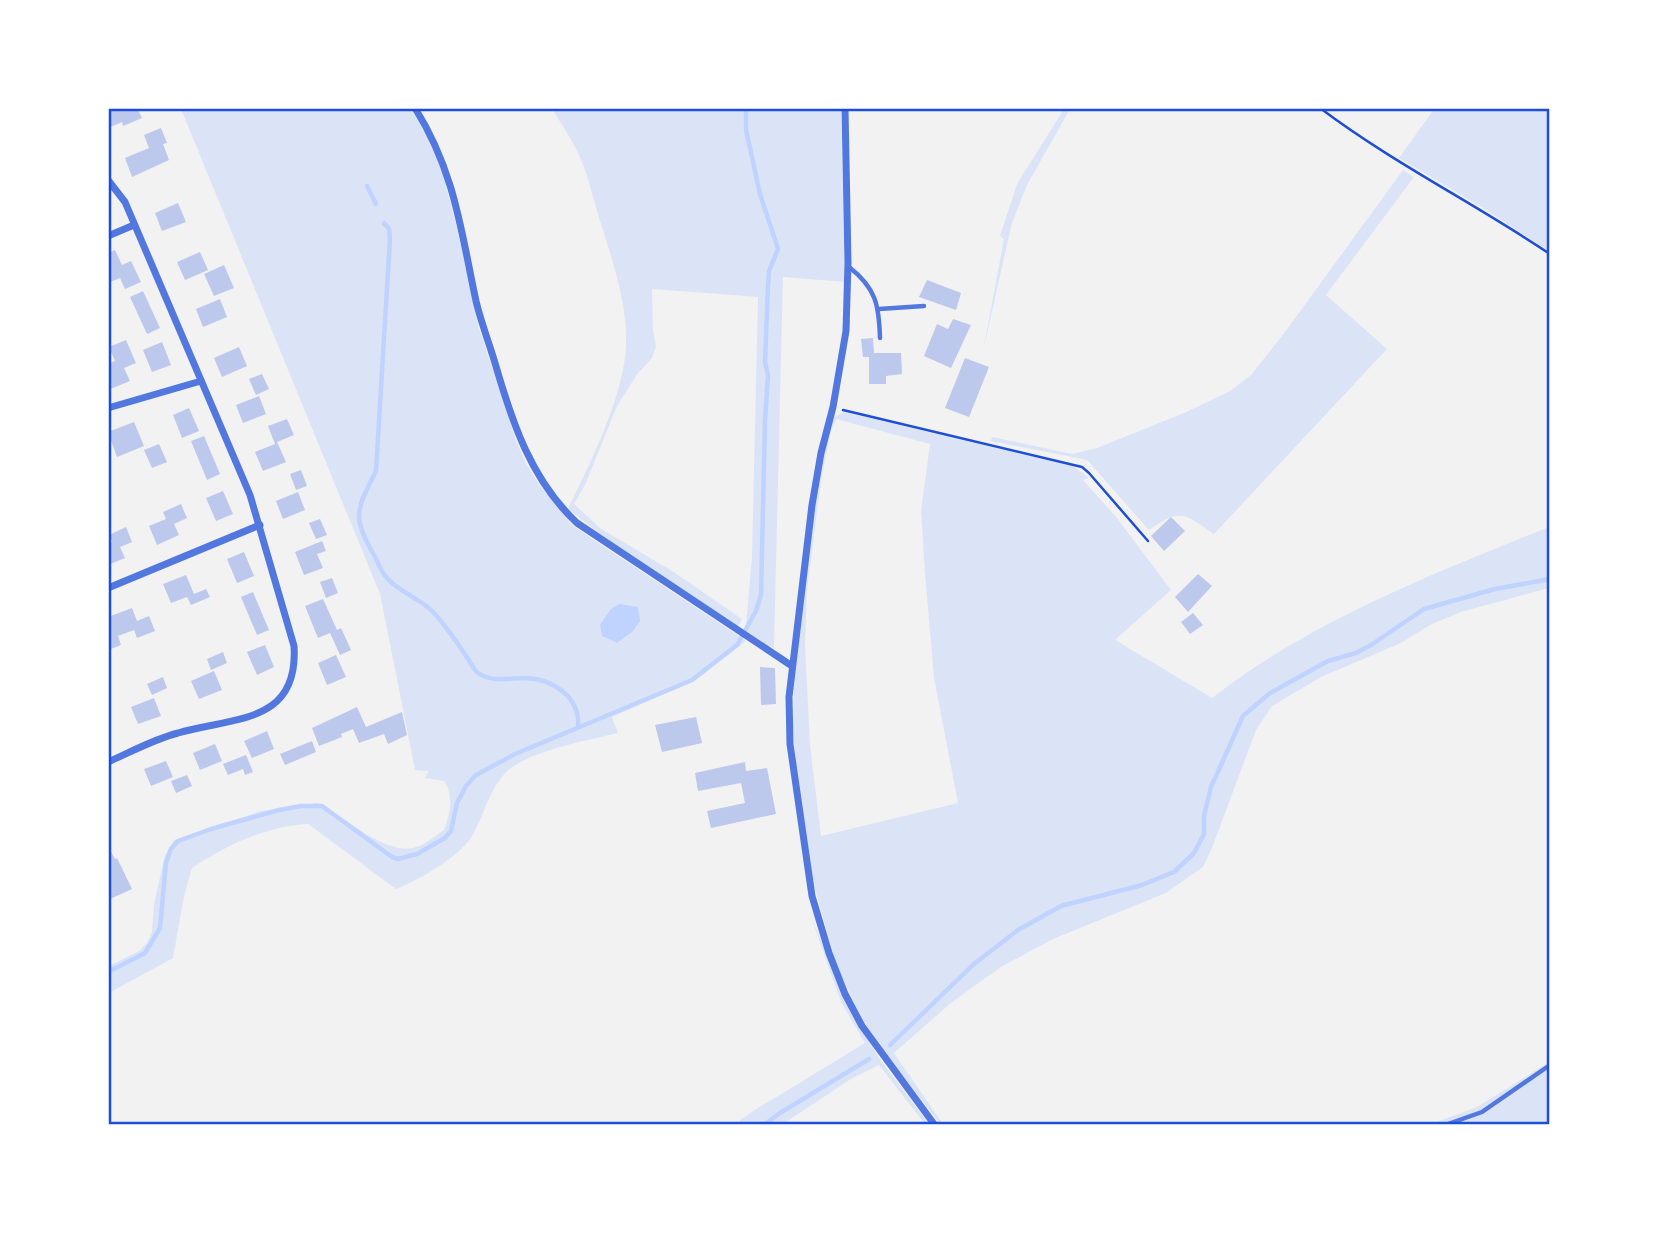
<svg xmlns="http://www.w3.org/2000/svg" width="1658" height="1233" font-family="Raleway,sans-serif">
<rect width="100%" height="100%" fill="#f2f2f2"/>
<g fill="#dbe4f7" fill-rule="evenodd">
<path d="M181,109H411L425,132L441,166L463,252L478,325L516,440L525,462L541,487L573,526L746,641L694,681L612,717L618,733C589,740 535,750 511,768C489,786 485,815 471,838C457,858 419,880 396,889L308,824C266,826 227,845 192,868L184,896L173,958L109,993V966L139,951L147,943L152,932L154,904L165,855L174,840L261,811L317,803L323,805C346,819 389,857 416,847C426,844 435,836 444,830C450,814 454,795 444,781L425,778L429,771L415,770L380,594Z"/>
<path d="M552,109H841L845,282L783,277L774,648L745,637L752,556L758,297L652,289L653,330L656,347L652,358L638,373L617,406L585,485L574,504L600,528L672,571L742,619L738,627L612,543L568,509C590,463 615,414 624,364C633,315 611,257 597,211C592,194 588,176 581,160C574,142 562,125 552,109Z"/>
<path d="M1064,109H1070L1027,185L1012,223L983,351L1004,239L1000,236L1017,184Z"/>
<path d="M1434,109H1549V251L1483,208L1399,158Z"/>
<path d="M1403,170L1414,177L1326,295L1387,349L1214,534C1184,513 1180,508 1149,530L1087,460L990,441L993,437L1072,454L1097,448L1184,413L1230,391L1251,375L1285,332Z"/>
<path d="M844,412L1073,466L1089,478L1083,480L1117,518L1171,590L1115,640L1212,698C1312,620 1433,574 1549,527V588L1461,612L1430,625L1401,643L1321,677L1272,706L1256,730L1212,848L1203,867L1166,893L1053,939L1001,967L952,1002L894,1053L943,1124H940L871,1035L854,1003L836,964L814,885L796,762L793,728L794,686L815,501L826,443L834,417ZM836,419L930,444L921,511L925,574L934,678L958,803L821,836L810,745L805,644L807,590L821,480L830,435Z"/>
<path d="M810,914L854,1018L882,1062L929,1124H925L879,1065L851,1079L783,1124H739L740,1120L750,1113L865,1043L841,1002Z"/>
<path d="M1549,1062V1124H1431L1477,1107Z"/>
</g>
<path fill="#bfd3fe" d="M619,604L638,607L640,621L633,631L617,643L602,636L600,625L611,609Z"/>
<g fill="none" stroke-linecap="round" stroke-linejoin="round">
<g stroke="#bfd3fe" stroke-width="4.5">
<path d="M367,186L376,204"/>
<path d="M384,223L389,229L390,239L376,471C357,510 351,515 374,555C378,562 381,572 387,578C400,593 422,599 434,613C446,626 456,641 466,656C470,661 473,669 478,673C493,683 510,678 525,678C553,679 580,697 578,726"/>
<path d="M108,972L145,953L160,928L166,863L171,849L178,841L211,829L279,810L301,806H322L392,857L398,859L417,854L445,838L451,831L457,803L466,786L476,775L515,754L692,680L737,645L756,611L761,595L765,420L768,375L765,362L768,286L769,271L778,249L760,194L746,130V108"/>
<path d="M890,1045L974,964L1018,930L1061,906L1142,885L1174,872L1194,853L1204,834V816L1211,787L1243,716L1270,693L1328,661L1356,653L1371,645L1424,609L1495,589L1550,579"/>
<path d="M765,1124L780,1113L869,1059"/>
</g>
</g>
<g fill="#bdc9ec">
<path d="M108,108H137L142,118L123,126L122,122L108,128Z"/>
<path d="M161,128L167,143L163,144L169,160L132,177L125,158L149,148L144,135Z"/>
<path d="M178,203L186,222L162,231L155,213Z"/>
<path d="M115,250L122,265L131,261L141,282L125,289L120,278L108,283V253Z"/>
<path d="M200,252L208,270L185,280L177,262Z"/>
<path d="M224,265L234,288L214,296L204,274Z"/>
<path d="M927,280L961,293L956,310L919,297Z"/>
<path d="M143,291L160,328L147,334L130,297Z"/>
<path d="M220,299L227,317L203,327L196,309Z"/>
<path d="M953,319L971,325L951,368L924,356L937,324L948,329Z"/>
<path d="M873,338L874,353H901L902,374L886,376V384H869V357H863L861,339Z"/>
<path d="M126,340L136,363L124,368L130,381L108,390V364L115,361L109,347Z"/>
<path d="M162,342L171,365L152,372L143,350Z"/>
<path d="M239,347L247,366L222,377L214,358Z"/>
<path d="M965,358L989,367L969,417L945,408Z"/>
<path d="M262,374L269,389L256,395L249,379Z"/>
<path d="M259,396L266,414L243,423L236,405Z"/>
<path d="M189,408L199,431L182,438L173,415Z"/>
<path d="M287,419L294,435L277,442L286,462L263,471L255,452L275,444L268,426Z"/>
<path d="M134,422L144,446L117,457L108,432Z"/>
<path d="M204,436L220,474L207,480L191,441Z"/>
<path d="M159,444L167,462L152,468L144,450Z"/>
<path d="M301,470L307,486L296,490L290,474Z"/>
<path d="M223,491L233,514L216,521L206,498Z"/>
<path d="M298,492L305,510L283,519L276,501Z"/>
<path d="M181,504L187,518L174,524L179,535L157,545L149,526L166,519L163,512Z"/>
<path d="M1171,517L1185,531L1164,551L1151,536Z"/>
<path d="M320,519L327,535L316,539L309,523Z"/>
<path d="M126,527L132,542L120,547L125,558L108,565V543L112,542L109,535Z"/>
<path d="M322,541L326,551L317,554L323,568L304,575L295,552Z"/>
<path d="M244,552L254,576L237,583L227,559Z"/>
<path d="M1198,574L1212,586L1188,612L1175,597Z"/>
<path d="M186,575L194,594L206,589L210,597L191,605L187,597L171,603L163,584Z"/>
<path d="M332,578L338,593L326,598L320,582Z"/>
<path d="M253,592L269,630L257,635L241,597Z"/>
<path d="M323,599L337,630L341,628L351,650L340,655L330,633L318,638L305,606Z"/>
<path d="M132,608L137,621L149,616L155,631L137,638L134,630L118,636L121,645L108,650V617Z"/>
<path d="M1193,613L1203,625L1190,634L1181,622Z"/>
<path d="M265,645L274,667L257,675L247,652Z"/>
<path d="M223,652L227,663L211,670L207,659Z"/>
<path d="M336,655L346,677L327,685L318,663Z"/>
<path d="M760,667L775,668L776,704L761,705Z"/>
<path d="M214,671L222,690L199,699L191,681Z"/>
<path d="M163,677L167,688L152,695L147,684Z"/>
<path d="M154,698L161,716L138,724L131,707Z"/>
<path d="M357,707L366,727L402,712L407,735L388,744L384,734L359,743L353,729L341,734L342,737L319,746L312,728Z"/>
<path d="M696,717L702,743L662,752L655,725Z"/>
<path d="M267,731L274,749L252,758L244,741Z"/>
<path d="M312,741L316,752L285,765L280,754Z"/>
<path d="M215,744L222,761L200,770L193,753Z"/>
<path d="M246,755L253,772L245,775L243,769L228,775L223,764Z"/>
<path d="M166,761L173,777L151,786L144,769Z"/>
<path d="M745,762L746,771L767,768L776,814L711,828L707,811L745,803L741,783L698,791L695,773Z"/>
<path d="M187,775L192,786L176,793L171,781Z"/>
<path d="M108,846L115,859L117,858L132,889L110,899Z"/>
</g>
<g fill="none" stroke-linecap="round" stroke-linejoin="round">
<g stroke="#1d4ed8" stroke-width="2.5">
<path d="M1320,108C1393,163 1474,203 1550,254"/>
<path d="M843,410L1082,467L1089,473L1148,541"/>
</g>
<g stroke="#5277de" stroke-width="4.5">
<path d="M849,267C876,288 879,305 880,338"/>
<path d="M879,309L924,306"/>
<path d="M1448,1124L1482,1112L1550,1065"/>
</g>
<g stroke="#5277de" stroke-width="7">
<path d="M415,108C455,172 461,231 476,301C481,322 489,343 495,363C512,422 531,480 577,523L792,666"/>
<path d="M845,108L848,263L846,331L833,407L821,453L812,505L789,697L790,744L812,896L829,953L845,994L862,1026L934,1124"/>
<path d="M108,180L125,202L250,495L294,646C299,724 234,717 178,733C154,739 131,752 108,762"/>
<path d="M108,236L134,225"/>
<path d="M108,408L201,381"/>
<path d="M108,588L260,525"/>
</g>
</g>
<rect width="1658" height="1233" fill="none" stroke="#ffffff" stroke-width="220"/>
<rect x="110" y="110" width="1438" height="1013" fill="none" stroke="#1d4ed8" stroke-width="2.5"/>
</svg>
